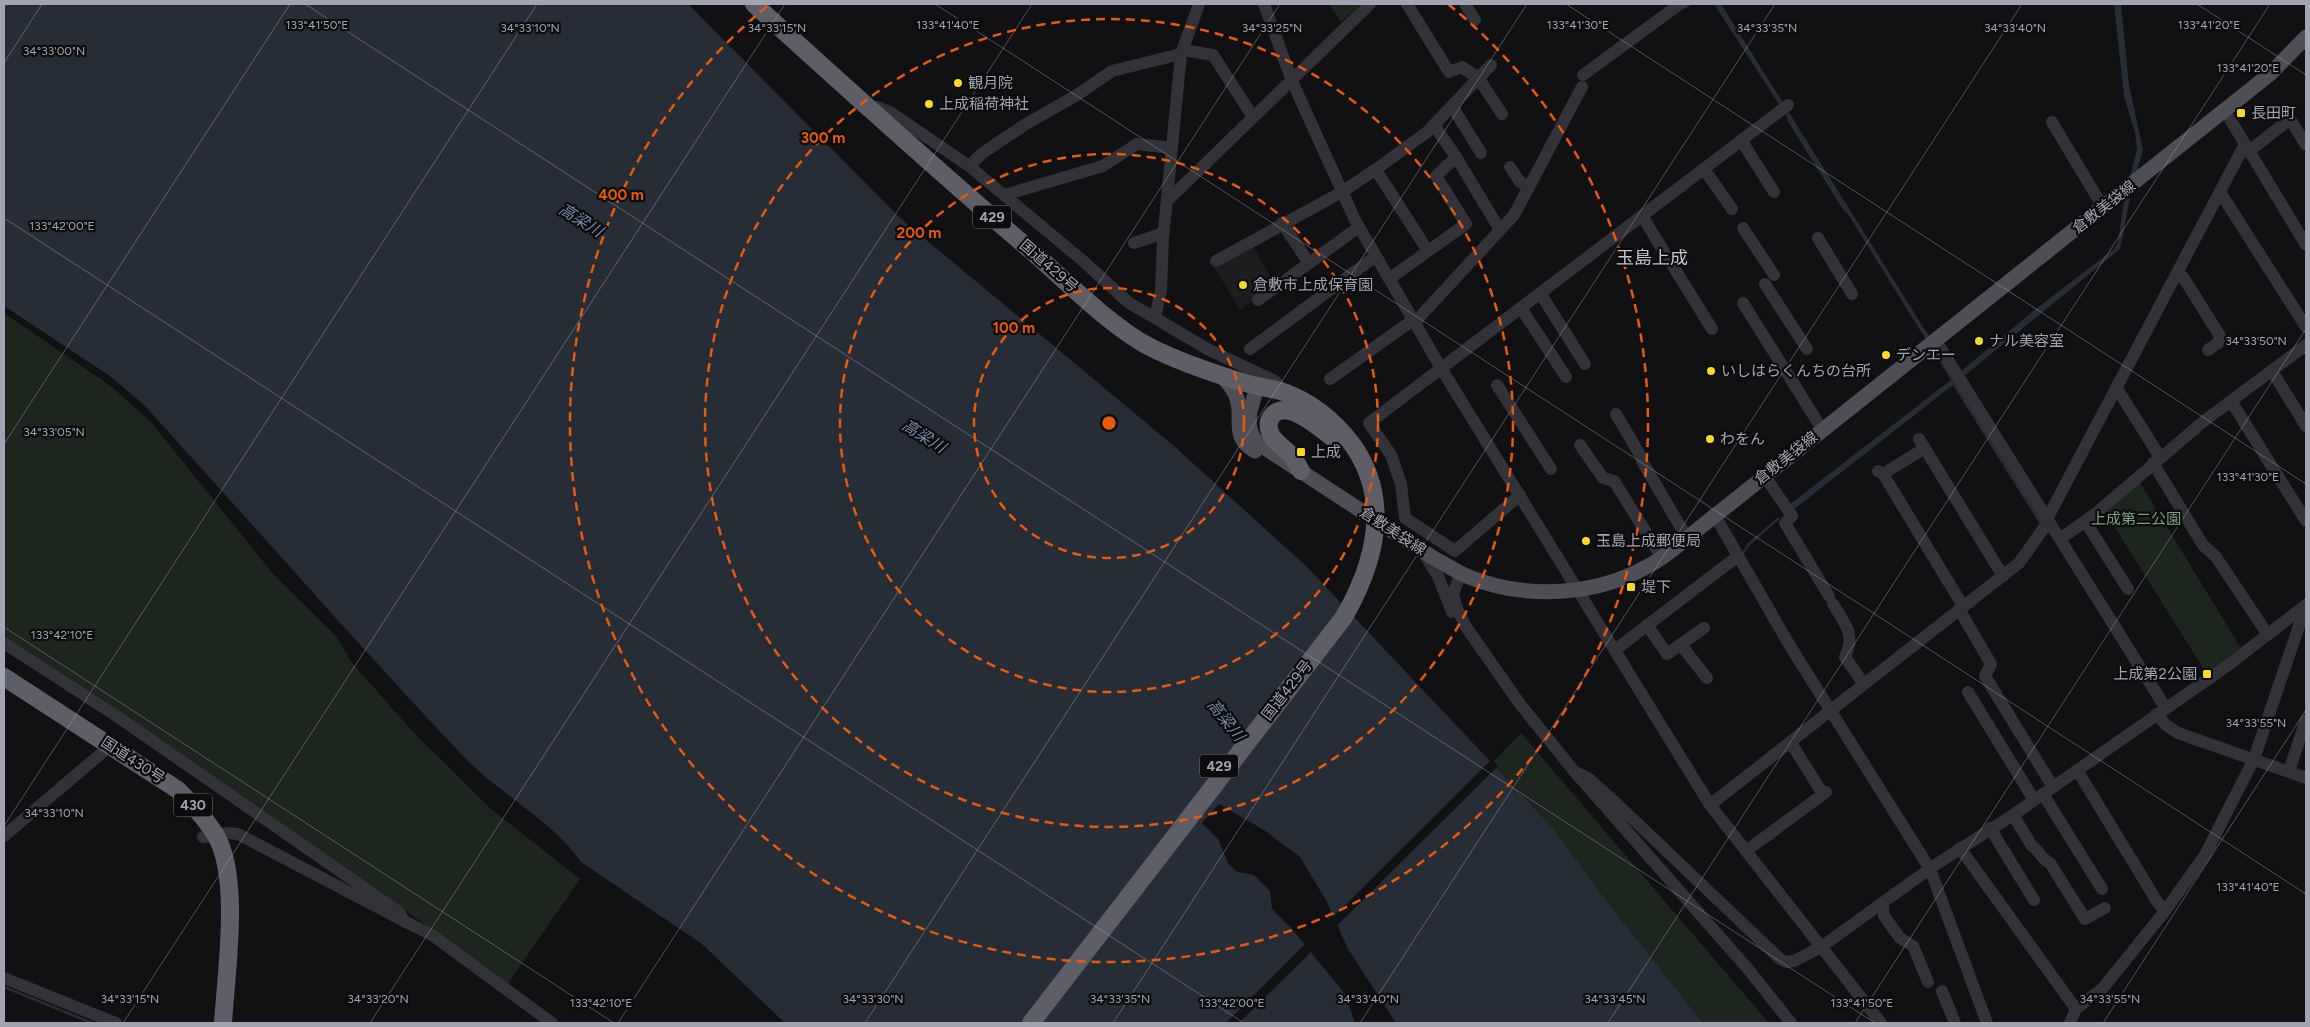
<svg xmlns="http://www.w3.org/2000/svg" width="2310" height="1027" font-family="Figtree,'Noto Sans JP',sans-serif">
<rect width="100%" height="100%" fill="#111113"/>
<path fill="#1d1d20" d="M1251,243L1275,285L1240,310L1214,267Z"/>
<g fill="#1d251f">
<path d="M1329,4H1361L1341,22Z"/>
<path d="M4,313L112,387L151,422L274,575L336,636L352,663L415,734L490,808L580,879L507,985L390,899L4,636Z"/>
<path d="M2139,481L2242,650L2206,673L2104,510Z"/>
<path d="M1521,733L1769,1023H1703L1609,904L1553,828L1492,763Z"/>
</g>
<g fill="#272d36">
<path d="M4,4H688L901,219L1174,446L1307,567L1553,828L1609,904L1703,1023H1396L1348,949L1326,900L1300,857L1264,830L1219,804L1202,823L1218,839L1228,863L1237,872L1254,875L1270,891L1272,909L1291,928L1345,994L1355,1023H785L702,944L581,862C551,819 499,794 463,756C354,641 251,522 144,405L110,376L4,306Z"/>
<path d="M1714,4H1721L1925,330L1959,373L2032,312L2114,249L2118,242L2124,201L2137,149L2135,133L2124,96L2114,4H2121L2129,85L2143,150L2130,198L2120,249L1958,381L2044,521L2041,526L1953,385L1793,510L1789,505L1951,380L1848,214L1844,211L1787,120L1788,118Z"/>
</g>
<g fill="#111113">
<path d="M1492,759L1498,766L1336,927L1332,918Z"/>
<path d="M1306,943L1312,951L1239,1023H1226Z"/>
</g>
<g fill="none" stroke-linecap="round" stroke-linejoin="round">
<g stroke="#272d36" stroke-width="2.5">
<path d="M1684,8L1690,4"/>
<path d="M1743,553L1749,544L1778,519"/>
<path d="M4,987L92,1023"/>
</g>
<g stroke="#323238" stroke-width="12">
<path d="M1199,4L1181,54L1163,239L1161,290L1155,318L1209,350L1275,381L1284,392"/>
<path d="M1264,4L1292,81L1355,220L1441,368L1710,805L1881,1023"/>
<path d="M1407,4L1449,72L1462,67L1479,79L1502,114"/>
<path d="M1465,4L1475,20"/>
<path d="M1183,50L1213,55L1253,117"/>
<path d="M1583,75L1680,4"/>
<path d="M1452,106L1481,153"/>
<path d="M868,107H878L890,112L969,166L1082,260L1129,303L1155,318"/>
<path d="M2225,111L2306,245"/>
<path d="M2052,122L2103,207"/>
<path d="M1434,125L1456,157"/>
<path d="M1741,140L1774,192"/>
<path d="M2248,152L2290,119L2306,145"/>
<path d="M969,166L984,152L1026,124L1077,95L1112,71L1181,54"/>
<path d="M1510,167L1520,182L1529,187"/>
<path d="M1704,169L1732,209"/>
<path d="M1376,170L1428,251"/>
<path d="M2220,192L2306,327"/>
<path d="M1004,195L1103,166L1137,144L1172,148"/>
<path d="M1167,201L1370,4"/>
<path d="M1642,216L1712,329"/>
<path d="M1282,223L1309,263"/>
<path d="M1743,228L1774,275"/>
<path d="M1818,238L1852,294"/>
<path d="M1134,243L1164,233"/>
<path d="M1216,261L1342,192L1382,165L1427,132L1491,65"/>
<path d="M2177,273L2183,277L2220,336L2218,343L2208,350"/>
<path d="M1389,279L1466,224L1436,176L1456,157L1500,230"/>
<path d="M1765,284L1807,349"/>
<path d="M1540,293L1585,364"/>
<path d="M1258,300L1359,227"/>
<path d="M1743,303L1822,429"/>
<path d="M1521,308L1566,377"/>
<path d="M1414,323L1514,215L1582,87"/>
<path d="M1936,341L2165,707"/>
<path d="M1250,349L1376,256"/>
<path d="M2272,371L2306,426"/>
<path d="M1330,379L1413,320"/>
<path d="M1497,385L1551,469"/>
<path d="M2116,387L2160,457"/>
<path d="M2231,401L2306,521"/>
<path d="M1616,414L1640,455"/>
<path d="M1919,439L2003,576"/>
<path d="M1580,445L1603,478L1614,481L1662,558"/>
<path d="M1642,461L1687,538"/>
<path d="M2153,463L2203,545L2216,557L2268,635"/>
<path d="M1878,471L1883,474L1925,448"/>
<path d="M1883,474L1963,606"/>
<path d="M1764,475L1792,516L1785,523L1829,596"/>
<path d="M1520,495L1455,551L1405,518L1401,484L1391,455L1369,423L1788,105"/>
<path d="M1714,514L1790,646L1930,869L1987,1023"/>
<path d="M2047,519L2244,146"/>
<path d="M2085,521L2128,589"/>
<path d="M2060,539L2095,514L2204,421L2306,345"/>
<path d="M1423,552L1438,576L1452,612"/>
<path d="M1461,573L1453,594L1456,606L1466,627L1520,704L1574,771L1748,969L1791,1023"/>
<path d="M1833,604C1845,624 1856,634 1845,657L1863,683"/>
<path d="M1959,609L1991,664L1985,676L2053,787"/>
<path d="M1647,625L1667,654L1704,628"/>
<path d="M4,643L118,717L399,912L404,921"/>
<path d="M1681,645L1707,678"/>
<path d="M1615,650L1738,556"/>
<path d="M1968,692L2034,800"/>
<path d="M2156,714L2166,725L2178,733L2306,778"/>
<path d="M1791,743L1823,794"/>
<path d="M2077,770L2158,903L2165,911"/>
<path d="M1574,771L1588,778L1616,803L1780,959L1786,962L1794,961L1821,947L1935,865L2013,815L2227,666L2306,605"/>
<path d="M2289,771L2306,720"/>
<path d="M2043,794L2102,889"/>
<path d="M1710,805L2019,563L2043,529L2050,524"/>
<path d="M2013,815L2032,846C2040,851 2041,859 2050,863L2085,919L2105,908"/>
<path d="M1990,828L2034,900"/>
<path d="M4,836L110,746"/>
<path d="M203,837L228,833L238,834L404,921L432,935L552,1023"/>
<path d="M1960,848L2076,1009"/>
<path d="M1746,851L1826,792"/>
<path d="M1883,903L1884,916L1900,938L1913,946L1928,982"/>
<path d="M4,978L116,1023"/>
<path d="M1942,991L1955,1023"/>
<path d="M2070,1023L2076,1009L2103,988L2165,911L2205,855L2254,759L2306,605"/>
</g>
<g stroke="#4e4e57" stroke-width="15">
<path d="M1222,376C1229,384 1236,392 1238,402C1242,422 1232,438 1255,451"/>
<path d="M1258,387C1252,401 1244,424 1254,438C1256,442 1262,445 1265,448L1432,557C1445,564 1457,572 1469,577C1526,600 1597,596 1650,565C1663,558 1675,548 1687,538L2270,74L2306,37"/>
</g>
<g stroke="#5e5e69" stroke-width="18">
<path d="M754,4C844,86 935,168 1028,248C1063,278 1109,325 1148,346C1179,362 1212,373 1245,383C1258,387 1273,388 1286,393C1312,403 1335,422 1352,444C1392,500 1375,563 1344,617L1031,1023"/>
<path d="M1301,471C1298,466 1295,459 1291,455C1284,447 1273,442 1270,432C1268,427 1268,422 1271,417C1285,396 1321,429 1334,439"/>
<path d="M4,677L178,790C192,804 205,818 215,834C241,876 226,973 223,1023"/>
</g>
</g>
<path fill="none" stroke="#a2a4b4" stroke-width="1" stroke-opacity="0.45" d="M305,4L1875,1023M935,4L2306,894M1566,4L2306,484M2197,4L2306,75M4,63L42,4M4,218L1244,1023M4,444L290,4M4,627L614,1023M4,826L537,4M123,1023L785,4M370,1023L1032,4M618,1023L1280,4M865,1023L1527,4M1113,1023L1775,4M1360,1023L2022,4M1608,1023L2270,4M1855,1023L2306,329M2103,1023L2306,710"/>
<g fill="none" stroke="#e8590c" stroke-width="2.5" stroke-dasharray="9 6">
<circle cx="1109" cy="423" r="135"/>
<circle cx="1109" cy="423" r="269"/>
<circle cx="1109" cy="423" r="404"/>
<path d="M1448 4A539 539 0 1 1 770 4"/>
</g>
<g fill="#f8da23" stroke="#0c0c0d" stroke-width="2">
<circle cx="958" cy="83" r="5"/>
<circle cx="929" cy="104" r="5"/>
<rect x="2236" y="108" width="10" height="10" rx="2.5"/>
<circle cx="1243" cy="285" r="5"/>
<circle cx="1979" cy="341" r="5"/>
<circle cx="1886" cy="355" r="5"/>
<circle cx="1711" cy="371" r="5"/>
<circle cx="1710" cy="439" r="5"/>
<rect x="1296" y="447" width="10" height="10" rx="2.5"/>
<circle cx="1586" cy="541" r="5"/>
<rect x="1626" y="582" width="10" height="10" rx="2.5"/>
<rect x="2202" y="669" width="10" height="10" rx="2.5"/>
</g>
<g text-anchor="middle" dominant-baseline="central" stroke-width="4.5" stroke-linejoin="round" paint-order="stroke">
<g fill="#0c0c0d" stroke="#757682" stroke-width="1">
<rect x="973" y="205.5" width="38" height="23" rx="4"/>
<rect x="1200" y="754.5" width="38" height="23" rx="4"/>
<rect x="174" y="793.5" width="38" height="23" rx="4"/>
</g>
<g font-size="14" font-weight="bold" fill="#a2a4b4">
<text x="992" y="217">429</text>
<text x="1219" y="766">429</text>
<text x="193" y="805">430</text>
</g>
<g font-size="15" fill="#a2a4b4" stroke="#0c0c0d" text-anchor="start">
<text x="968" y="83">観月院</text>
<text x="939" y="104">上成稲荷神社</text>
<text x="2251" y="113">長田町</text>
<text x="1253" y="285">倉敷市上成保育園</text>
<text x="1989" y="341">ナル美容室</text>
<text x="1896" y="355">デンエー</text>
<text x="1721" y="371">いしはらくんちの台所</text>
<text x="1720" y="439">わをん</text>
<text x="1311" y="452">上成</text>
<text x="1596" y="541">玉島上成郵便局</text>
<text x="1641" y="587">堤下</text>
<text x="2197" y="674" text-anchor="end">上成第2公園</text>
</g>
<g font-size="15" fill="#a2a4b4" stroke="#0c0c0d">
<text transform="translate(2104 207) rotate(-38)">倉敷美袋線</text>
<text transform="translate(1049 266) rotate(41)">国道429号</text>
<text transform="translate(1786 458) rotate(-38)">倉敷美袋線</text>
<text transform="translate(1393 531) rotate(33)">倉敷美袋線</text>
<text transform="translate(1287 690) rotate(-52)">国道429号</text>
<text transform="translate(133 760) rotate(33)">国道430号</text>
</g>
<g font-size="15" fill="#78a082" stroke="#0c0c0d">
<text x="2136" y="519">上成第二公園</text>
</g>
<g font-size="16" font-style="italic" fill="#778ab1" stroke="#0c0c0d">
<text transform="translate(581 220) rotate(32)">高梁川</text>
<text transform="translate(924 436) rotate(32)">高梁川</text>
<text transform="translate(1226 720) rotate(51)">高梁川</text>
</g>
<g font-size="18" fill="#c3c4d0" stroke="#0c0c0d">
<text x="1652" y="258">玉島上成</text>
</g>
</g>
<g font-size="12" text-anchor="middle" fill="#a2a4b4" stroke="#0c0c0d" stroke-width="4.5" stroke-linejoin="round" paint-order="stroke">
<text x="317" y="29">133°41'50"E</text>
<text x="948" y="29">133°41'40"E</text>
<text x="1578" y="29">133°41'30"E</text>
<text x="2209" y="29">133°41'20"E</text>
<text x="530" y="32">34°33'10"N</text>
<text x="1767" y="32">34°33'35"N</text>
<text x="2015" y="32">34°33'40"N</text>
<text x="777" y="32">34°33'15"N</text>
<text x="1272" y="32">34°33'25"N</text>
<text x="54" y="55">34°33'00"N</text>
<text x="2248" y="72">133°41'20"E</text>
<text x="62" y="230">133°42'00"E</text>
<text x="2256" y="345">34°33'50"N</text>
<text x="54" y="436">34°33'05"N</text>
<text x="2248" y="481">133°41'30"E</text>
<text x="62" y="639">133°42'10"E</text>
<text x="2256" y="727">34°33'55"N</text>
<text x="54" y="817">34°33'10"N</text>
<text x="2248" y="891">133°41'40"E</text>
<text x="130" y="1003">34°33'15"N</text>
<text x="378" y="1003">34°33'20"N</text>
<text x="873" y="1003">34°33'30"N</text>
<text x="1120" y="1003">34°33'35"N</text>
<text x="1368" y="1003">34°33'40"N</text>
<text x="1615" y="1003">34°33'45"N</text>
<text x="2110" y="1003">34°33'55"N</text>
<text x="601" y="1007">133°42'10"E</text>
<text x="1232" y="1007">133°42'00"E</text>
<text x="1862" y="1007">133°41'50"E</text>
</g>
<circle cx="1109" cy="423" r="8" fill="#e8590c" stroke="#0c0c0d" stroke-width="2.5"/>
<g font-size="15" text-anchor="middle" font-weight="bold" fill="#e8590c" stroke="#0c0c0d" stroke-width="4.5" stroke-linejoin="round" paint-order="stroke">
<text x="823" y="143">300 m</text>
<text x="621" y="200">400 m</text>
<text x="919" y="238">200 m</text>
<text x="1014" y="333">100 m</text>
</g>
<rect width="2310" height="1027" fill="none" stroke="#a2a4b4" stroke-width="10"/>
</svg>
